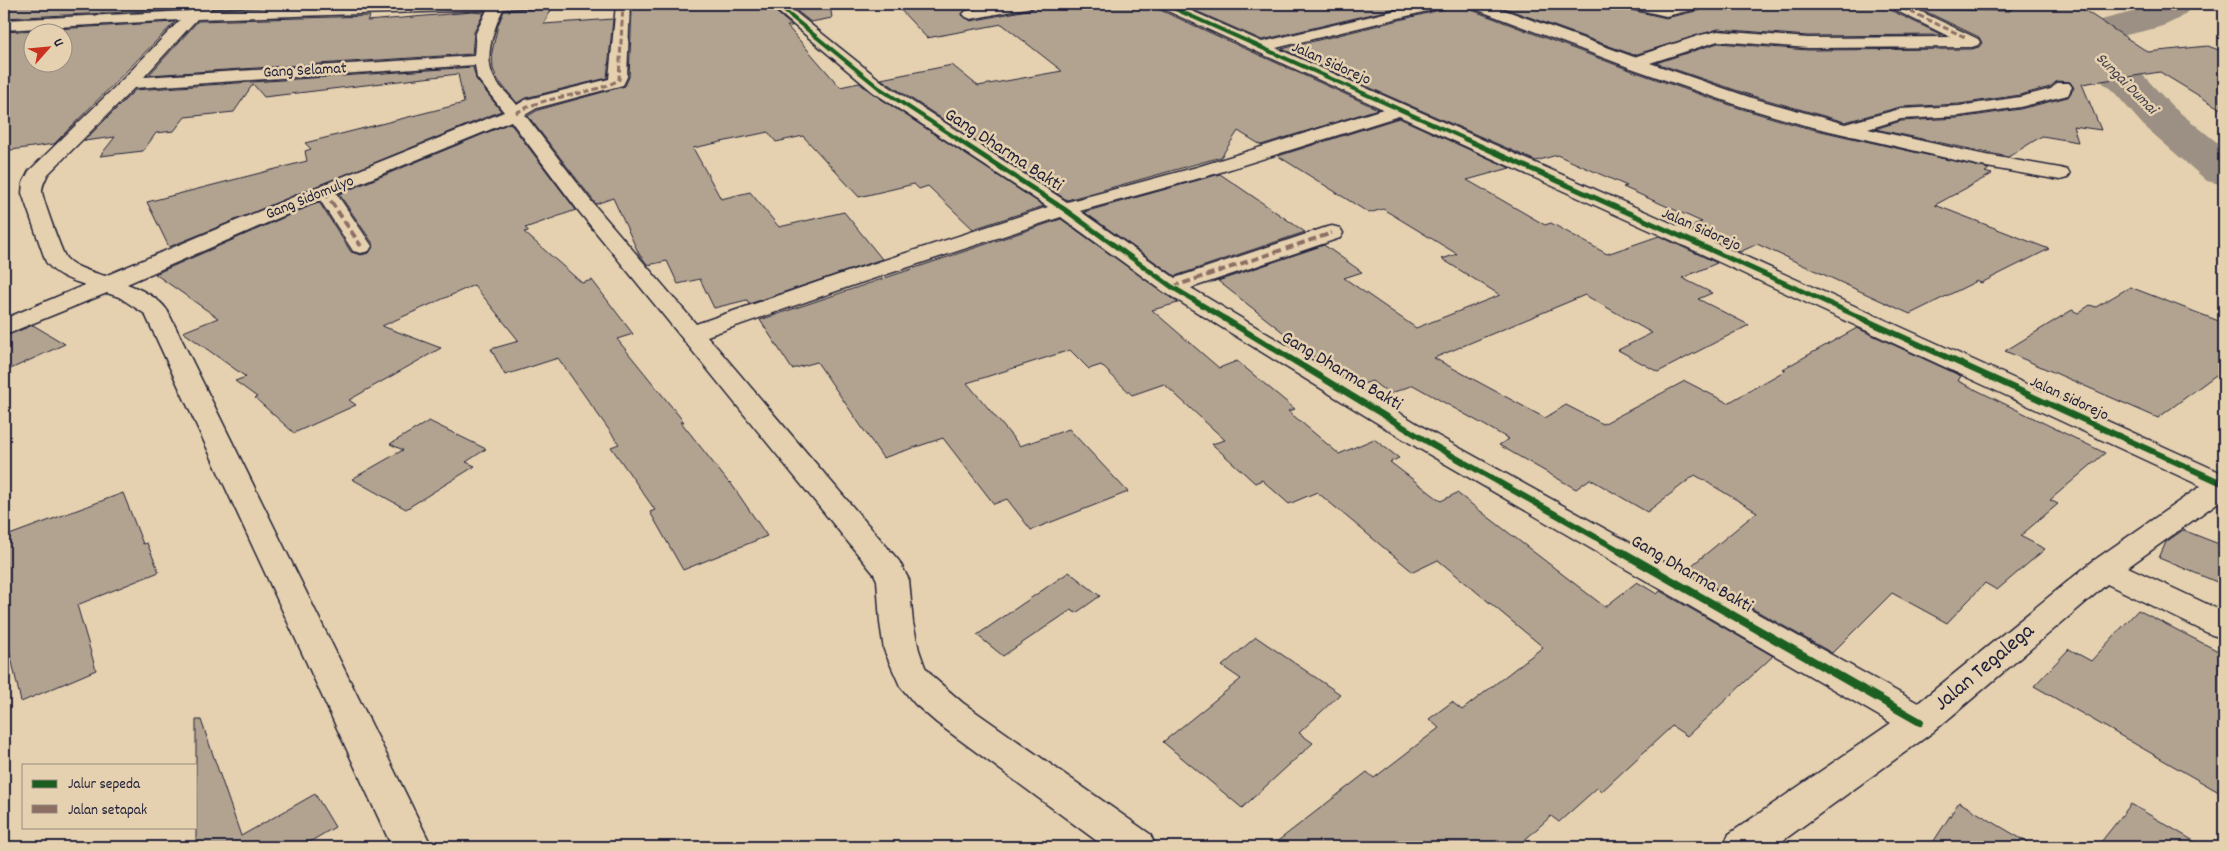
<svg xmlns="http://www.w3.org/2000/svg" width="2228" height="851" font-family="Dekko,sans-serif">
<rect width="100%" height="100%" fill="#e5d1af"/>
<filter id="ink" filterUnits="userSpaceOnUse"><feTurbulence type="fractalNoise" baseFrequency=".02" numOctaves="2"/><feDisplacementMap in="SourceGraphic" scale="10" xChannelSelector="R" yChannelSelector="G"/><feConvolveMatrix kernelMatrix="1 2 1 2 8 2 1 2 1" color-interpolation-filters="sRGB"/></filter>
<g filter="url(#ink)">
<g fill="none" stroke-linecap="round" stroke-linejoin="round">
<path fill="#9c9084" fill-rule="evenodd" d="M2153,4H2194C2177,29 2139,31 2112,38L2106,42L2111,50L2142,74L2173,107L2224,148V185L2207,181L2143,125L2114,92L2083,66L2068,42V35L2074,27L2132,12Z"/>
</g>
<g fill="#b2a391" stroke="#22223b" fill-rule="evenodd">
<path d="M18,4H196L188,9L4,18V7Z"/>
<path d="M217,4H345L214,8Z"/>
<path d="M651,4H767L792,26H787L840,87L859,83L872,93L1044,206L973,229L928,186L919,189L914,184L859,197L803,136L776,142L768,132L693,148L721,199L750,192L779,227L844,212L882,259L749,304L747,300L714,308L700,279L678,284L667,261L648,265L639,254L613,198L596,204L528,116L538,110L625,86L629,77L632,11L633,8L650,7Z"/>
<path d="M788,4H830L832,18L811,22Z"/>
<path d="M895,4H994L965,10L962,15L971,21L1032,9L1036,4H1155L1158,9L1378,109L1261,145L1238,131L1221,157L1067,200L881,79L952,65L978,86L1062,71L1002,24L927,38Z"/>
<path d="M1180,4H1415L1262,40Z"/>
<path d="M1448,4H1466L1469,9L1627,69L1739,108L1803,127L1989,169L1985,172L1992,174L1935,205L2049,249L1981,283L1977,281L1910,314L1757,244L1740,252L1685,227L1702,222L1623,187L1627,186L1557,155L1536,161L1282,49L1444,9Z"/>
<path d="M1493,4H1623L1627,9L1666,18L1705,9L1709,4H1885L1888,9L1942,35L1808,36L1718,29L1634,55Z"/>
<path d="M1910,4H1922L1928,8L1941,10L2010,11L2016,4H2075L2148,52L2208,46L2224,52V111L2160,72L2082,84L2101,130L2073,126L2078,142L2042,136L2008,157L1875,129L1901,121L1959,118L2020,109L2068,97L2074,88L2070,82L2057,81L2050,87L2020,95L1959,104L1900,107L1845,122L1753,96L1656,63L1718,43L1808,50L1972,49L1979,47L1982,43L1979,37Z"/>
<path d="M552,8L544,24L613,19L607,78L525,98L517,103L498,80L493,69L492,52L498,25L504,11Z"/>
<path d="M472,12L484,13L474,32L472,54L149,75L198,21L370,16L367,21Z"/>
<path d="M175,22L54,144L4,151V32ZM32,32H62V62H32Z"/>
<path d="M473,67L476,79L501,111L169,247L147,202L307,161L305,151L311,149L305,143L464,103L458,74L264,97L253,84L234,112L185,117L174,131L156,133L143,151L100,156L115,137L84,141L135,90Z"/>
<path d="M1399,118L1510,168L1467,180L1545,225L1551,223L1607,254L1659,236L1717,263L1682,278L1712,293L1698,299L1749,325L1658,372L1618,350L1652,333L1585,295L1434,358L1545,418L1566,405L1603,424L1685,381L1728,403L1786,370L1783,369L1857,328L1961,376L1958,381L2105,453L2050,500L2058,504L2020,536L2045,549L1997,590L1985,583L1947,623L1892,593L1832,653L1685,571L1757,512L1695,475L1647,512L1590,479L1576,489L1499,445L1509,439L1413,385L1389,394L1372,381L1358,386L1331,370L1218,281L1324,245L1362,272L1344,278L1416,328L1500,295L1442,259L1457,254L1383,209L1369,213L1278,156Z"/>
<path d="M510,123L576,210L525,228L529,231L524,232L582,283L592,280L633,334L617,339L684,422H681L729,483L730,482L767,536L683,570L650,512L655,510L611,447L619,444L558,358L505,375L491,349L519,341L474,285L382,326L441,348L349,400L356,405L294,433L255,398L257,397L235,381L246,377L183,332L218,318L155,274L319,202L351,252L361,255L369,253L374,245L339,194Z"/>
<path d="M1220,174L1305,232L1175,276L1084,212Z"/>
<path d="M1061,219L1178,303L1152,310L1219,368L1237,361L1295,409L1288,411L1339,454L1374,439L1399,458L1390,462L1441,501L1457,493L1605,607L1637,582L1657,594L1660,591L1773,656L1687,736L1672,726L1601,792L1597,788L1559,822L1551,816L1517,847H1270L1367,772L1374,778L1439,728L1429,719L1452,702L1462,710L1543,647L1438,560L1413,572L1317,492L1289,504L1262,480L1255,483L1212,444L1225,440L1164,384L1132,395L1101,365L1089,369L1070,350L967,383L1020,446L1069,429L1128,492L1031,530L1007,499L994,504L943,438L883,458L817,362L792,369L760,320Z"/>
<path d="M2130,287L2224,323V369L2158,418L2005,351L2072,310L2078,313L2090,305L2096,307Z"/>
<path d="M33,325L65,344L4,372V337Z"/>
<path d="M429,421L486,449L466,462L475,466L406,509L352,479L403,450L390,444Z"/>
<path d="M123,493L143,544L147,543L159,572L77,605L96,670L21,702L4,626V537Z"/>
<path d="M2183,530L2224,546V585L2159,558L2166,542Z"/>
<path d="M1069,572L1100,596L1076,613L1071,610L1003,656L977,635Z"/>
<path d="M2138,610L2224,654V795L2034,686L2069,649L2091,661Z"/>
<path d="M1256,637L1340,694L1299,733L1313,743L1242,808L1163,742L1241,679L1222,666Z"/>
<path d="M196,720H201L241,836L315,794L335,827L301,847H196Z"/>
<path d="M1959,802L2035,847H1930Z"/>
<path d="M2131,804L2204,847H2097Z"/>
</g>
<g fill="none" stroke-linecap="round" stroke-linejoin="round">
<g stroke="#22223b" stroke-width="3">
<g id="minor">
<path d="M199,4H215L209,10L396,4H529L527,7L503,9C494,28 483,57 494,78C499,87 510,96 517,105L525,100L609,79L616,4H630L627,77L623,85L537,108L525,115L591,201L696,324L835,276L1048,207L873,92L769,4H785L885,84L1067,202L1197,167L1383,109L1159,7L1157,4H1176L1262,42L1422,4H1446L1444,7L1276,48L1707,239L2224,474V498L2128,567L2224,612V638L2212,635L2107,584L1933,732L1774,847H1723L1729,834L1891,723L1418,448L1164,292L1061,217L851,286L707,336L899,561L909,580L913,623L919,650L925,667L934,678L963,703L1150,834L1156,847H1105L937,723L915,704L900,686L884,650L880,623L877,580L874,574L577,209L511,121L336,193L372,246L369,251L361,253L353,251L320,200L127,284C140,289 159,298 167,310L432,847H392L145,314L119,297L107,293L4,335V319L85,285C71,280 55,275 46,262L22,193L23,183L29,171L123,79L180,20L4,30V20L189,11ZM487,10L476,33L474,56L144,77L197,19ZM475,65L477,78L504,112L317,187L105,276C93,272 75,268 66,258C62,253 43,200 42,192C42,185 45,180 48,174L134,88ZM1399,116L1691,249L2201,486L2093,561L1918,703L1438,436L1191,288L1340,238L1343,233L1340,228L1332,226L1324,228L1175,278L1080,211L1211,175Z"/>
<path d="M1003,4H1034L1032,7L1027,8L971,19L966,17L963,14L966,11Z"/>
<path d="M1468,4H1488L1634,57L1701,35L1718,31L1808,38L1950,37L1889,7L1887,4H1905L1978,39L1980,42L1978,45L1972,47L1808,48L1718,41L1650,63L1752,98L1845,124L1900,109L1959,106L2020,97L2051,89L2057,83H2069L2072,87L2068,95L2020,107L1959,116L1901,119L1868,129L1981,154L2060,168L2067,170L2070,174L2067,178L2060,180L1981,166L1804,125L1740,106L1628,67L1470,7Z"/>
<path d="M1625,4H1650L1666,8L1682,4H1707L1705,7L1666,16L1627,7Z"/>
<path d="M1934,4H2014L2010,9L1941,8L1936,7Z"/>
</g>
</g>
<use href="#minor" fill="#e5d1af" fill-rule="evenodd"/>
<g stroke="#8d6e63" stroke-width="3" stroke-dasharray="6 3" stroke-linecap="butt">
<path d="M1894,4L1967,38"/>
<path d="M516,113C548,94 587,97 619,80L623,4"/>
</g>
<g stroke="#8d6e63" stroke-width="4" stroke-dasharray="8 4" stroke-linecap="butt">
<path d="M324,191L361,246"/>
<path d="M1172,287L1332,233"/>
</g>
<g stroke="#e5d1af" stroke-width="5.5">
<g id="cycleway-far3">
<path d="M776,4L879,88L959,140"/>
<path d="M1164,4L1468,140"/>
</g>
</g>
<g stroke="#e5d1af" stroke-width="8">
<g id="cycleway-far2">
<path d="M957,139L1064,209L1172,287L1227,320"/>
<path d="M1465,139L1866,320"/>
</g>
</g>
<g stroke="#e5d1af" stroke-width="9">
<g id="cycleway-far1">
<path d="M1225,319L1428,442L1622,552"/>
<path d="M1863,319L2224,484"/>
</g>
</g>
<g stroke="#e5d1af" stroke-width="11">
<path id="cycleway" d="M1620,551L1920,722"/>
</g>
<use href="#cycleway-far3" stroke="#1b5e20" stroke-width="4"/>
<use href="#cycleway-far2" stroke="#1b5e20" stroke-width="5"/>
<use href="#cycleway-far1" stroke="#1b5e20" stroke-width="6"/>
<use href="#cycleway" stroke="#1b5e20" stroke-width="8"/>
</g>
</g>
<g text-anchor="middle" dominant-baseline="central" stroke-width="5" stroke-linejoin="round" paint-order="stroke">
<g font-size="16" fill="#22223b" stroke="#e5d1af">
<text transform="translate(1331 64) rotate(24)">Jalan Sidorejo</text>
<text transform="translate(305 71) rotate(-3)">Gang Selamat</text>
<text transform="translate(310 198) rotate(-22)">Gang Sidomulyo</text>
<text transform="translate(1701 230) rotate(24)">Jalan Sidorejo</text>
<text transform="translate(2069 399) rotate(25)">Jalan Sidorejo</text>
</g>
<g font-size="16" font-style="italic" fill="#403e4d" stroke="#e5d1af">
<text transform="translate(2126 84) rotate(45)">Sungai Dumai</text>
</g>
<g font-size="19" fill="#22223b" stroke="#e5d1af">
<text transform="translate(1003 151) rotate(33)">Gang Dharma Bakti</text>
<text transform="translate(1341 372) rotate(31)">Gang Dharma Bakti</text>
<text transform="translate(1691 575) rotate(30)">Gang Dharma Bakti</text>
</g>
<g font-size="22" fill="#22223b" stroke="#e5d1af">
<text transform="translate(1985 668) rotate(-40)">Jalan Tegalega</text>
</g>
</g>
<rect width="2228" height="851" fill="none" stroke="#e5d1af" stroke-width="20"/>
<rect x="10" y="10" width="2208" height="831" fill="none" stroke="#22223b" stroke-width="2" filter="url(#ink)"/>
<rect x="22" y="764" width="175" height="65" fill="#e5d1af" stroke="#978b81"/>
<rect x="32" y="780" width="25" height="8" fill="#1b5e20" stroke="#978b81"/>
<text x="68" y="788" font-size="15" fill="#22223b">Jalur sepeda</text>
<rect x="32" y="805" width="25" height="8" fill="#8d6e63" stroke="#978b81"/>
<text x="68" y="814" font-size="15" fill="#22223b">Jalan setapak</text>
<g transform="translate(48 48) rotate(63)"><circle r="24" fill="#e5d1af" stroke="#978b81"/>
<path d="M0-4L9 19L0 12L-9 19Z" fill="#c8321e"/>
<text y="-8" font-size="14" font-weight="bold" text-anchor="middle" fill="#22223b">U</text>
</g>
</svg>
